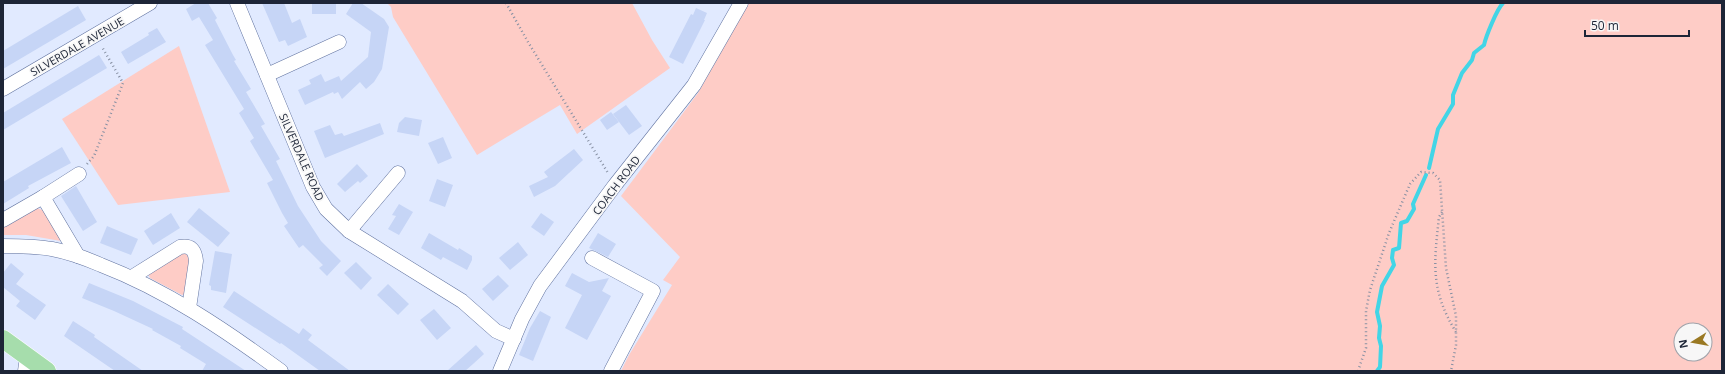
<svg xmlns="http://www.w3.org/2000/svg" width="1725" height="374" font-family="'Open Sans',sans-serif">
<rect width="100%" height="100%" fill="#e1eaff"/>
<g fill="#feccc6" fill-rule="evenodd">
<path d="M387,3H632L652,40L670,68L577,134L560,105L477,155L393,17L391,7Z"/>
<path d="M749,3H1722V371H621L629,355L672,285L663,280L680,257L621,196L698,93ZM1681,330H1705V354H1681Z"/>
<path d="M179,46L230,192L118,205L62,119Z"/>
<path d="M37,208L45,211L61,241L26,235H3V226Z"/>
<path d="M183,253L186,254L190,259L185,294L182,295L150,278L148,274Z"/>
</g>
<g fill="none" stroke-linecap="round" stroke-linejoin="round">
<g stroke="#42d5e6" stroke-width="4">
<path d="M1429,168L1438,129L1453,104V95L1462,73L1472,60L1474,53L1484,45C1486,36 1497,9 1503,3"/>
<path d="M1377,371L1380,367L1381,346L1379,338L1380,326L1377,312L1382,286L1394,265L1392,258L1393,250L1399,248L1401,223L1407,221L1414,209L1413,204L1426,175"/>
</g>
</g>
<g fill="#c6d5f6">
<path d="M196,3H208L217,18L215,20L233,55L236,60L234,61L251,89L246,92L265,124L261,126L280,159L276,161L298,206L321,241L341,261L327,276L319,268L323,265L303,245L299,248L284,226L288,223L282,213L267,183L273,180L250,141L254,138L239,113L244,109L205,45L213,40L199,17L192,21L186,9Z"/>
<path d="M262,3H284L292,23L300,19L307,37L288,46L285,40L279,42Z"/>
<rect x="312" y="3" width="24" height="11"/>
<path d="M353,3H361L384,19L389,27L382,69L374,82L366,89L360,82L342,99L338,92L334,94L333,92L305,105L298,90L311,84L309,80L321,74L325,82L339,76L341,81L368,57L371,32L346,14Z"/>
<path d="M78,6L86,20L3,69V51Z"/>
<path d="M696,8L707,13L704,20H705L683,64L669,57L691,14L693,15Z"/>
<path d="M157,28L166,42L128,64L121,52L149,35L148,33Z"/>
<path d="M99,55L107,68L3,130V113Z"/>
<path d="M626,105L642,126L629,135L613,114Z"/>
<path d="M611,112L619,122L607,130L600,120Z"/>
<path d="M405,117L422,120L419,136L397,132L399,123Z"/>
<path d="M380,123L384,134L325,158L314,131L330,125L335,135L342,133L344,136Z"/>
<path d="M443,137L452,158L438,164L428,143Z"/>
<path d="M62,147L71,163L28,186L29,188L3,204V182Z"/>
<path d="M574,149L583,160L555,186L534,197L529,186L548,177L544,172Z"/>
<path d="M357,164L368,176L360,183L358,181L345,192L337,184Z"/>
<path d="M437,179L453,185L445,207L429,201Z"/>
<path d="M76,186L97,222L83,231L61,196Z"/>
<path d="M399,204L413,212L399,235L388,229L396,216L392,215Z"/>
<path d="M199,208L230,233L218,247L187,222Z"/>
<path d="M171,213L180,228L153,245L144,231Z"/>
<path d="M541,213L554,222L544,236L531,227Z"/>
<path d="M107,226L138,239L131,255L100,243Z"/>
<path d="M429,233L458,250L459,248L472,256V260L467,270L443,257L441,260L421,248Z"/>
<path d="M598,233L616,244L608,257L589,248Z"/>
<path d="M518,242L528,255L510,270L499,258Z"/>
<path d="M215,251L232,254L226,293L211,290V286L209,285Z"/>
<path d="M356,262L372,278L361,290L344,273Z"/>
<path d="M11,263L24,274L16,284L46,305L35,320L16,306L20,301L3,287V273Z"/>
<path d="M572,273L589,282L609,278L602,291L611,296L587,340L565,328L582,295L565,286Z"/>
<path d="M498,275L509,286L493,301L482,289Z"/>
<path d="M89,283L133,301L183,327L182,329L246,371H202L206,364L180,348L181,346L152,330L153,329L114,311L82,298Z"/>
<path d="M388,284L409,304L398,315L377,295Z"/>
<path d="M234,291L299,334L303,328L312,335L308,340L350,371H320L281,343L280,344L223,307Z"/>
<path d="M434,309L451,328L437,340L420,320Z"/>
<path d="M540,311L551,317L533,361L519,355L530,328Z"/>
<path d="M73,321L95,335L94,337L143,371H115L64,336Z"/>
<path d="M476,345L484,354L473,364L465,371H447Z"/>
</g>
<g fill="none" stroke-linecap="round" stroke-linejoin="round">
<g stroke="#6173a0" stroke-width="15">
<g id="minor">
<path d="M237,3L313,187L326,209L349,231L462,301L496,331L514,339"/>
<path d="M267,75L339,42"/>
<path d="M3,89L150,3"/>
<path d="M43,197L78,256"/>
<path d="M3,220L43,197L79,174"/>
<path d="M349,231L398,173"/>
<path d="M3,246C19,246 35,246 52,249C68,252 85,258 101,265C166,290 225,330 281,371"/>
<path d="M592,258L653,291L611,371"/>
<path d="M132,277L180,247C191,245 195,250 196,261L189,308"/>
<path d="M25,371L26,364L29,358"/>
<path d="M500,371L522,319L540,286L615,185L694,85L741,3"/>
</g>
</g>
<g stroke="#fff" stroke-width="19">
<path id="major" d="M3,339L47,371"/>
</g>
<g stroke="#8790a3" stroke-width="2.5" stroke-dasharray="1 3" stroke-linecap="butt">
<path d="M506,3L528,42L608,173"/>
<path d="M87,164L94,156L123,83L102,47"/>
<path d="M1442,212L1439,217C1434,263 1430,290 1456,332"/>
<path d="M1358,371L1366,348V311L1370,290L1389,233L1410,184L1421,172L1433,173L1440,180L1446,268L1456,316V345L1451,371"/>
</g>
<use href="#minor" stroke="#fff" stroke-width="14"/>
<use href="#major" stroke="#a6ddac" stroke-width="18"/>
</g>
<g text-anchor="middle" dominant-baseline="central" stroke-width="3.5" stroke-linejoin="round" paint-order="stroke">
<g font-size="11" fill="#1d2537" stroke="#f7f7f7">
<text transform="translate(77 46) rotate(-30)">SILVERDALE AVENUE</text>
<text transform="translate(302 157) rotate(66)">SILVERDALE ROAD</text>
<text transform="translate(616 185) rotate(-53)">COACH ROAD</text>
</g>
</g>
<rect width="1725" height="374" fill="none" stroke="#1d2537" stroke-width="8"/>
<g transform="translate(1693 342) rotate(259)"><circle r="19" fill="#f7f7f7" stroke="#a0a3aa"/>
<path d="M0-3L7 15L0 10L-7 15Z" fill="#9a7923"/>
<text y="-6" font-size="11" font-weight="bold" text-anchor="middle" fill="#1d2537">N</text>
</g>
<path d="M1585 30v6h104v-6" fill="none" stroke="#1d2537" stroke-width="2"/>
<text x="1591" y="30" font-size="12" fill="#1d2537" stroke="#f7f7f7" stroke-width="3" paint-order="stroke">50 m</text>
</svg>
